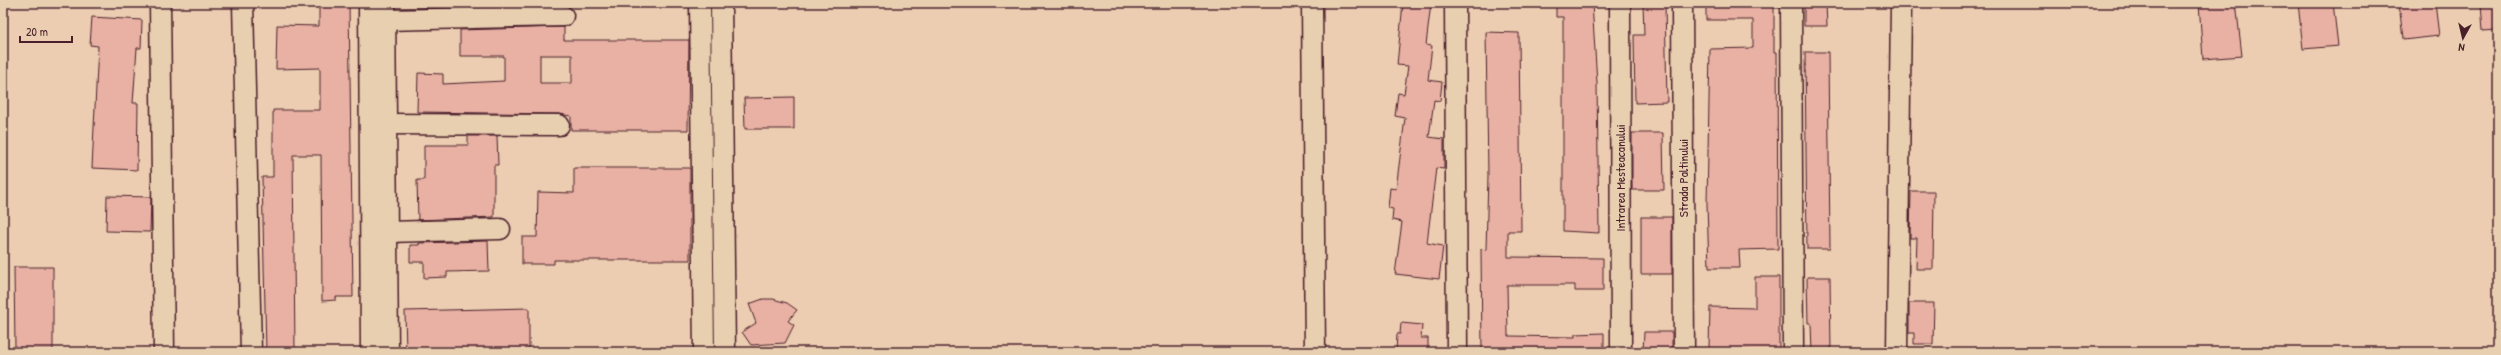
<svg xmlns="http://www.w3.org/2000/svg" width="2501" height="355" font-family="'Patrick Hand',sans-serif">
<rect width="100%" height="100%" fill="#eccdb1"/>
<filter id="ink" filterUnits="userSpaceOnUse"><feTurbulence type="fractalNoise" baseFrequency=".025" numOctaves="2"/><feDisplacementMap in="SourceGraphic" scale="8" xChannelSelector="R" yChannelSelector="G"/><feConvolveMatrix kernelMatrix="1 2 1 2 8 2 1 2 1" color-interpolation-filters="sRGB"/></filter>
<g filter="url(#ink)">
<g fill="#e8b1a4" stroke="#4a1f2b" fill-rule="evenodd">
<path d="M319,3H349L353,297H336V300L322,301L321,155H293L295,352H266L262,177H273V110H320V68L276,69L277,25L319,26Z"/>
<path d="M504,3H563V5L504,6Z"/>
<path d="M1403,3H1431L1426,45L1432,46L1428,80L1442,82L1440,101L1434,100L1429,137L1444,139V169L1436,168L1427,243L1443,246L1439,279L1395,274L1402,222L1392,220L1393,209L1388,208L1390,188L1396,189L1405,118L1395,116L1398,93L1404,94L1408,66L1397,65Z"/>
<path d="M1556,3H1592L1597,83L1599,233L1563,231V17H1556Z"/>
<path d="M1643,3H1665L1667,102L1635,103L1634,35H1644Z"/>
<path d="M1706,3H1774V52H1777L1778,249L1739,250L1740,268H1709L1707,204L1710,49L1753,48V20H1706Z"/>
<path d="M1804,3H1826L1827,26H1804Z"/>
<path d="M2199,3H2236L2242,56L2203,59Z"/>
<path d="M2298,3H2333L2338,46L2303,49Z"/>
<path d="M2399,3H2435L2439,36L2403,40Z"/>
<path d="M2481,3H2498V30L2483,31Z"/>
<path d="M92,17L142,20L141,48H137L133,103H138L137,170L92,168L98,46L90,45Z"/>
<path d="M564,27V40H689L688,130H571V116L559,114L417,112L418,73L443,74V84L504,81V56H460V30ZM540,55H572V83H540Z"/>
<path d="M1486,32L1519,33L1521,231H1508V257L1603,258V291H1575V285H1507L1508,336L1575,337V334L1604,333V352H1482L1481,249L1486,250L1488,176Z"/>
<path d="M1805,52H1828L1830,249H1807Z"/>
<path d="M794,97V129H745L744,98Z"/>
<path d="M1632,133H1663L1664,190H1632Z"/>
<path d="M468,136H497L498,165H494V217L418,220L417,180H424V145H468Z"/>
<path d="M574,168H690V260H554V264H522V237H537L538,192L574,193Z"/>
<path d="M1911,191H1934L1933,269H1916L1917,238H1910Z"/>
<path d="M107,196L151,197L150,232L106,231Z"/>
<rect x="1641" y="217" width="31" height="57"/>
<path d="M488,241L489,271L447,272V277L424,278V262H410V245H419V243Z"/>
<path d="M14,267H53V350H15Z"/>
<path d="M1755,277H1779V352L1709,348L1710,307L1755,308Z"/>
<path d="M1807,277H1830L1831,352H1812L1811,323H1808Z"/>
<path d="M763,299H773L787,303L797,310L788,321L794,325L785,343L751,345L742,332L756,323L749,304Z"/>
<path d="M1909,303H1934L1933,344H1914V333H1909Z"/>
<path d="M529,308V352H406L405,311Z"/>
<path d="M1401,323L1422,325L1421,338H1428V352H1396L1397,334H1400Z"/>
<path d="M1644,332H1672V352H1643Z"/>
</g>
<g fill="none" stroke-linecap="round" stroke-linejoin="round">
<g stroke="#4a1f2b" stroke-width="23">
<g id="minor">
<path d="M160,3L164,352"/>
<path d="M243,3L251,352"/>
<path d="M369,3L371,352"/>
<path d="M385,3L388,352"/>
<path d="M700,3L704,352"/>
<path d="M721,3L725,352"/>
<path d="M1312,3L1315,352"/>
<path d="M1455,3L1457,352"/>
<path d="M1620,3L1621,352"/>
<path d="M1682,3L1684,352"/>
<path d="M1791,3L1793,352"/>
<path d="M385,20L563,16"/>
<path d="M386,124L559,125"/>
<path d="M387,232L500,229"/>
<path d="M1897,352L1901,3"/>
</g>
</g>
<use href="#minor" stroke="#e8cfb0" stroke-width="20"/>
</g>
</g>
<g text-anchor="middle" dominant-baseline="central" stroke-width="3.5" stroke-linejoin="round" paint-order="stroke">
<g font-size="13" fill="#4a1f2b" stroke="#e8cfb0">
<text transform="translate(1620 178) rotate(-90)">Intrarea Mesteacanului</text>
<text transform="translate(1683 178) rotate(-90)">Strada Paltinului</text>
</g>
</g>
<rect width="2501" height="355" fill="none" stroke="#e8cfb0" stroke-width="16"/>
<rect x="8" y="8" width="2485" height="339" fill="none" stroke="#4a1f2b" stroke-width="1.5" filter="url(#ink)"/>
<g transform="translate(2463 38) rotate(188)" stroke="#e8cfb0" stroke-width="3" paint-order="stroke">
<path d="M0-3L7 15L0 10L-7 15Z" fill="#4a1f2b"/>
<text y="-6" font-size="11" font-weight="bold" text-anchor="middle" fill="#4a1f2b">N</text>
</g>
<path d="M20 36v6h52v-6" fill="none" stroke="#4a1f2b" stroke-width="2"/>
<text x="26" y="36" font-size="12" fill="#4a1f2b" stroke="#e8cfb0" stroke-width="3" paint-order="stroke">20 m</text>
</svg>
